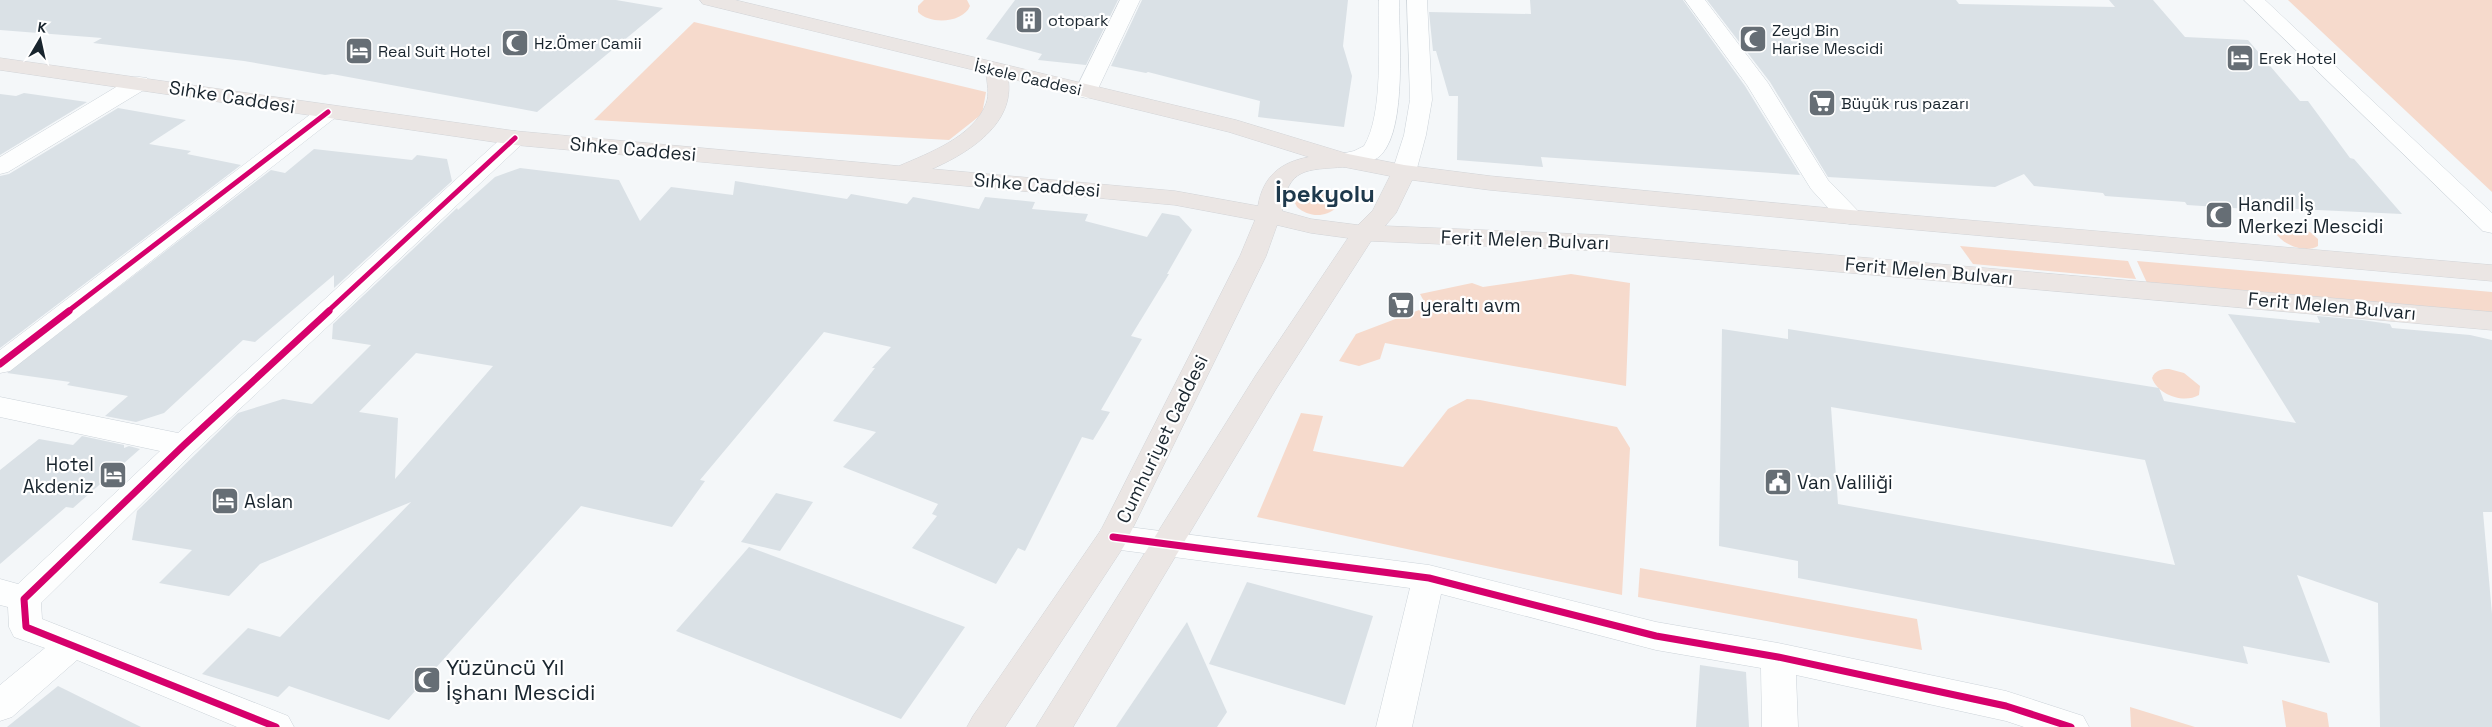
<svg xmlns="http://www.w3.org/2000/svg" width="2492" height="727" font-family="'Space Grotesk',sans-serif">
<rect width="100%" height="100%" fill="#f4f7f9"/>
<g fill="#f6dacc">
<path d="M924,0H967L970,6C963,23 930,25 918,12V6Z"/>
<path d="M2288,0H2492V192Z"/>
<path d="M694,22L986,92L982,114L949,140L594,120Z"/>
<path d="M1316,190L1329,193L1337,200L1336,208C1325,218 1308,217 1297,207L1295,203L1299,196Z"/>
<path d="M2290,225L2310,232L2318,239V246C2306,254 2282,245 2275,232L2276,229Z"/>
<path d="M1960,246L2128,261L2136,279L1973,264Z"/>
<path d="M2137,261L2492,292V313L2147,283Z"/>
<path d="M1571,274L1630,283L1626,386L1385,343L1380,359L1359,366L1339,361L1356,334L1427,307L1420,294L1472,283L1483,287Z"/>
<path d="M2169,369L2184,373L2200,386L2199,395C2184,404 2158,395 2152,378C2155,370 2162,369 2169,369Z"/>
<path d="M1467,399L1480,400L1617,427L1630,448L1622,595L1257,517L1301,413L1323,416L1313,451L1403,467L1448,409Z"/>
<path d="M1640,568L1917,619L1922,650L1638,597Z"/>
<path d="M2282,700L2327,713L2329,727H2286Z"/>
<path d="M2130,707L2195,727H2131Z"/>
</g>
<g fill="#dae1e6" fill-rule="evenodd">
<path d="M0,0H616L663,8L537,112L332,74L325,75L244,61L93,43L102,38L0,30Z"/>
<path d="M1015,0H1118L1086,65L1038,60L1042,54L986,39Z"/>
<path d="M1142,0H1348L1343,46L1352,76L1344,127L1258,117L1260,101L1148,72L1146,73L1111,66Z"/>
<path d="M1530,0H1683L1745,86L1800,175L1541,157L1543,167L1457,160L1458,96H1449L1436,51H1433L1429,12L1531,14Z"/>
<path d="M1707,0H1956L1959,4L2115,7L2109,0H2153L2185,37L2248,40L2300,101H2308L2350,158L2354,159L2402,214L2277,208L2279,211L2187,205L2185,202L2105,196L2103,193L2034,186L2024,174L1995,187L1828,177L1770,82Z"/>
<path d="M24,93L87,102L0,155V94L16,96Z"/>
<path d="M118,108L186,120L149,144L191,151L187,154L241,165L0,348V176L9,174Z"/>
<path d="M314,149L412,160L417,155L447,159L452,181L334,288V275L255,342L243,340L164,413L136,422L105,416L128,396L67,385L70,382L7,373L271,170L285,173Z"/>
<path d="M520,168L619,180L640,221L671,187L733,195L735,181L847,199L851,194L907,204L913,197L979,209L985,197L1035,202L1032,209L1088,214L1085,221L1147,237L1162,213L1179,216L1192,230L1167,274H1169L1131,336L1142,339L1101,410L1110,412L1093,440L1082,437L1025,551L1018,548L996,584L912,548L937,516L932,514L938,504L843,467L876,432L833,421L875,368H872L891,347L824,332L700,480L705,481L672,527L581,506L389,720L289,686L278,697L202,674L248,628L280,637L411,502L260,564L229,596L159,583L192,550L132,540L137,511L238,413L283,399L312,404L371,345L332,339L333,324L457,208L458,210L495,177ZM416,353L493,366L395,479L398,418L359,412Z"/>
<path d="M2228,314L2320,323L2317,316L2362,320L2390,324L2392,328L2470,335L2492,340V512H2483L2492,614V727H2380L2378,603L2297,575L2330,663L2243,646L2248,664L1798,578V561L1719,546L1722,329L1788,339V329L2159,388L2164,401L2296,423ZM1831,407L2145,460L2175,565L1838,504Z"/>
<path d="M82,436L124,445V448L129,446L140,449L73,508L66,507L0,564V470L39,439L73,445Z"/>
<path d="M776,493L813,502L780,551L741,542Z"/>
<path d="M749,547L965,627L901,719L676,631Z"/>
<path d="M1247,582L1373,616L1345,705L1209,664Z"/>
<path d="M1187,622L1227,712L1217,727H1116Z"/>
<path d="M1700,665L1746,672L1749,727H1696Z"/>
<path d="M58,686L141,727H7Z"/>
</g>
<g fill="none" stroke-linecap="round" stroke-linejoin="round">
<g stroke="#ccd3d9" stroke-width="1">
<g id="minor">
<path d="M1120,0H1140L1097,91L1094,96L1086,98L1078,96L1075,91Z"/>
<path d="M1379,0H1399C1399,36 1407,126 1382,154C1377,160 1369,161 1362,163C1353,166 1345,167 1336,165L1332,160L1336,155L1354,151L1364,146C1384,114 1378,38 1379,0Z"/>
<path d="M1407,0H1427L1432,100L1426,135L1416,172L1412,177L1404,179L1396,177L1392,172L1404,135L1410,100Z"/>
<path d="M1685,0H1705L1768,83L1828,180L1859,212L1862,217L1859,222L1850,224L1841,222L1811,189L1747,85Z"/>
<path d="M2244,0H2265L2492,213V233L2483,231Z"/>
<path d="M139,77L147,78L150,83L147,88L8,172L0,174V157L131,78Z"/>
<path d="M328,105L336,107L339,112L336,117L10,371L0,373V350L320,107Z"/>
<path d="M515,131L523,133L526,138L523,143L194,452L41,603L42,619L288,716L294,727H237L77,660L12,717L0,721V685L45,648L14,637L9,627L8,607L0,605V579L18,584L160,451L0,417V397L178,433L507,133Z"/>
<path d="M1113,525L1429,565L1656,622L1778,643L2006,691L2083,716L2089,727H2024L2006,721L1796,675L1798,727H1762L1761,668L1656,650L1441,594L1412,727H1376L1410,588L1113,549L1102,546L1097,537L1102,528Z"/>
</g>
</g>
<g stroke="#d2d4d7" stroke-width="1">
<path id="major" d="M700,0H735L1236,120L1348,154L1404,165L1490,176L1850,210L2492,265V281L1850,224L1490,190L1412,180L1396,213L1385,226L1603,235L2492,312V330L1603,251L1371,241L1276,389L1073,727H1036L1256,375L1348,238L1311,233L1277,225L1266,256L1124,546L1005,727H967L973,716L1101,530L1240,256L1255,220L1175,205L515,145L0,70V58L515,131L899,166C929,153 973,137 986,104C990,94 987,83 986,73L703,4ZM1008,78L1229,132L1309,157C1281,162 1263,176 1258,206L1175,191L932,169C968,153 1016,124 1008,78ZM1344,167L1390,176L1373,210L1358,225L1311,219L1282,211C1288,167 1306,170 1344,167Z"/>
</g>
<use href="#minor" fill="#fdfefe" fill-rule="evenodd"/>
<use href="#major" fill="#ebe6e4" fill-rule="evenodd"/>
<g stroke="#fff" stroke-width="8">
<g id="cycleway-far1">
<path d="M67,312L328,112"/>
<path d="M327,312L515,138"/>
</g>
</g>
<g stroke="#fff" stroke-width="10">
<g id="cycleway">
<path d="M0,364L69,311"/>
<path d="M1113,537L1429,578L1656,636L1778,657L2006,706L2071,727"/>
<path d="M276,727L26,627L24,599L184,445L329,311"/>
</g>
</g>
<use href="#cycleway-far1" stroke="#d6006c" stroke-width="5"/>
<use href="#cycleway" stroke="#d6006c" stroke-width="7"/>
</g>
<defs>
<g id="building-square" transform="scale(1.4375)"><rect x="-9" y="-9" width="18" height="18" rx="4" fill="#666e75" stroke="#fff"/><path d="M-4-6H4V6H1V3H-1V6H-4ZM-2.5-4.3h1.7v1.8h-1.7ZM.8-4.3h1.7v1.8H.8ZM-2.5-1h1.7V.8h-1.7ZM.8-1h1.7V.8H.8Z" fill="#fff"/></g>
<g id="mosque-square" transform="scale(1.4375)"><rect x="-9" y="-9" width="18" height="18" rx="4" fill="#666e75" stroke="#fff"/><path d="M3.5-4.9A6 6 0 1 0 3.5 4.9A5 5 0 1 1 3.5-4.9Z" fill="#fff"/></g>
<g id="hotel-square" transform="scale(1.4375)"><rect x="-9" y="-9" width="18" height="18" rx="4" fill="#666e75" stroke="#fff"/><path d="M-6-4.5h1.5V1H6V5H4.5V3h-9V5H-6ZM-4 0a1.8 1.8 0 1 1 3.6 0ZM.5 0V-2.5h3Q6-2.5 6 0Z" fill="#fff"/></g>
<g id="supermarket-square" transform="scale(1.4375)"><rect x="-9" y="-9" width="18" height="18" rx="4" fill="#666e75" stroke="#fff"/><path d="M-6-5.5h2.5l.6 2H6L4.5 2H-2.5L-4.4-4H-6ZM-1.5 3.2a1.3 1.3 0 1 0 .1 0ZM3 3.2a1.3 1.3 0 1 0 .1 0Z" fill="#fff"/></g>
<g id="civic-square" transform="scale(1.4375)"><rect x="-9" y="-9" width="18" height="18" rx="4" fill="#666e75" stroke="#fff"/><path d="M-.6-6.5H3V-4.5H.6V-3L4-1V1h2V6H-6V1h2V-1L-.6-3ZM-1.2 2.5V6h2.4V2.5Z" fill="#fff"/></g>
</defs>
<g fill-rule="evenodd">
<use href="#building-square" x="1029" y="20"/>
<use href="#mosque-square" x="1753" y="39"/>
<use href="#mosque-square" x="515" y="43"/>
<use href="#hotel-square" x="359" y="51"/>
<use href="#hotel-square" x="2240" y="58"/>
<use href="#supermarket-square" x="1822" y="103"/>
<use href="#mosque-square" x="2219" y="215"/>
<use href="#supermarket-square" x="1401" y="305"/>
<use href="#hotel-square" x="113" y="475"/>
<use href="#civic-square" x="1778" y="482"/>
<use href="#hotel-square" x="225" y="501"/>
<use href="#mosque-square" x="427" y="680"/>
</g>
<g text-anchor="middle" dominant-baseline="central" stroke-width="4.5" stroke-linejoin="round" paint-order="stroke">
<g font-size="16" fill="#19252e" stroke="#fff" text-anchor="start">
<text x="1048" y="20">otopark</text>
<text x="1772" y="30">Zeyd Bin<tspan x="1772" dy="18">Harise Mescidi</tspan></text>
<text x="534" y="43">Hz.Ömer Camii</text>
<text x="378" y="51">Real Suit Hotel</text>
<text x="2259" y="58">Erek Hotel</text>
<text x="1841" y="103">Büyük rus pazarı</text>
</g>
<g font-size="16" fill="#19252e" stroke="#fff">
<text transform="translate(1028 78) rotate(13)">İskele Caddesi</text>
</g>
<g font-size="19" fill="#19252e" stroke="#fff">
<text transform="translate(232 97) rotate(9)">Sıhke Caddesi</text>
<text transform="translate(633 149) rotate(5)">Sıhke Caddesi</text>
<text transform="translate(1037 185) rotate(5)">Sıhke Caddesi</text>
<text transform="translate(1525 240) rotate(2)">Ferit Melen Bulvarı</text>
<text transform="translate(1929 271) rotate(5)">Ferit Melen Bulvarı</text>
<text transform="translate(2332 306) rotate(5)">Ferit Melen Bulvarı</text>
<text transform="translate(1162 439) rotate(-64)">Cumhuriyet Caddesi</text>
</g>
<g font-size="19" fill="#19252e" stroke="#fff" text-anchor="start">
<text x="2238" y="204">Handil İş<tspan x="2238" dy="22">Merkezi Mescidi</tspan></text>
<text x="1420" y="305">yeraltı avm</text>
<text x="94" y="464" text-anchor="end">Hotel<tspan x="94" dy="22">Akdeniz</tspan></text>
<text x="1797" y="482">Van Valiliği</text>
<text x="244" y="501">Aslan</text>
</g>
<g font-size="22" fill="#19252e" stroke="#fff" text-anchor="start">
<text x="446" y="667">Yüzüncü Yıl<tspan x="446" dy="25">İşhanı Mescidi</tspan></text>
</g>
<g font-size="24" font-weight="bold" fill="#1e394c" stroke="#fff">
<text x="1325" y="193">İpekyolu</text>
</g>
</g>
<g transform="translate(40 40) rotate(9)" stroke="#ffffff" stroke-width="4" paint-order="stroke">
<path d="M0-4L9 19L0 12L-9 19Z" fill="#19252e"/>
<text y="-8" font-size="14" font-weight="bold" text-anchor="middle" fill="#19252e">K</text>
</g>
</svg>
